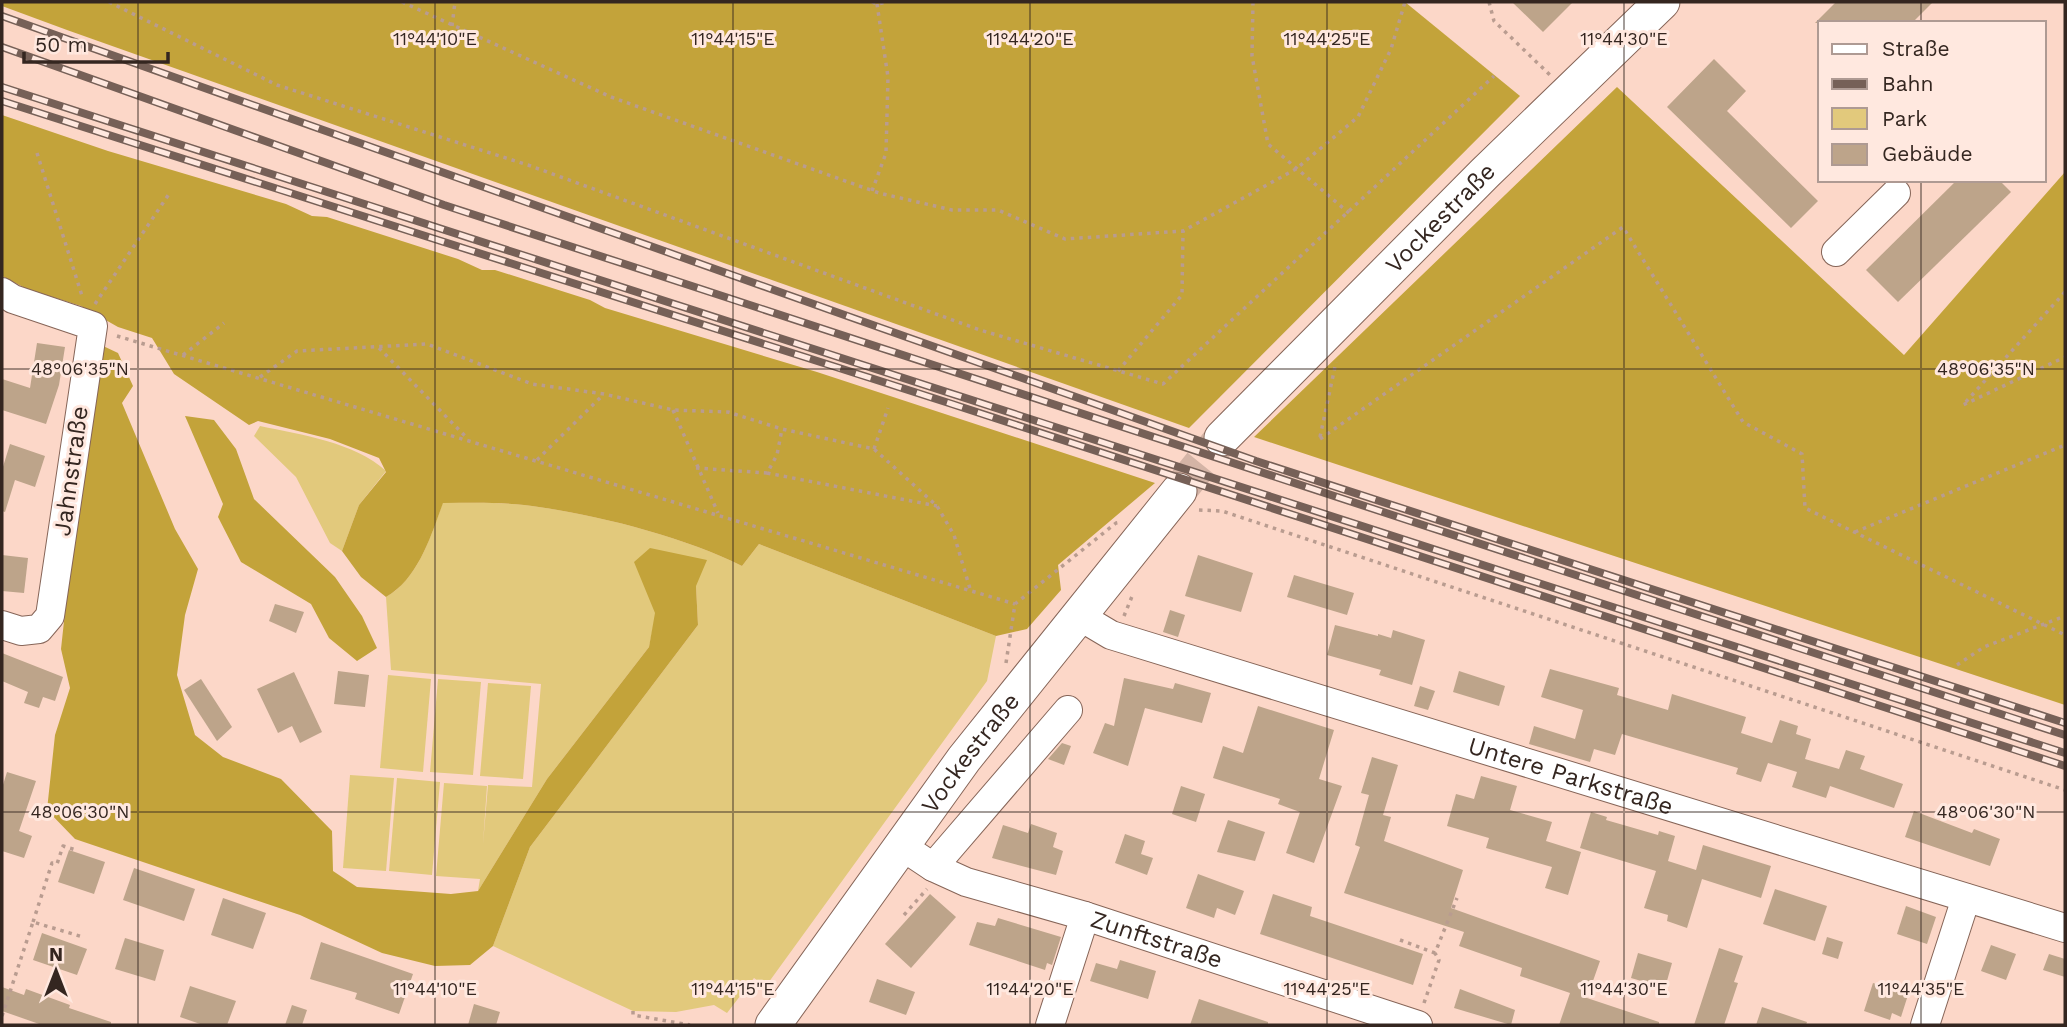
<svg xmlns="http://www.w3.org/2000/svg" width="2067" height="1027" font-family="'Work Sans',sans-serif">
<rect width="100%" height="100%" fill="#fcd7c8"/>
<g fill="#e2c97c">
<path d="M260,426C302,435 354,442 386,471L359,505L342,551L330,543L296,477L254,436Z"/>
<path d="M443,502C469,503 497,502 524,505C590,513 683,536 742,566L759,544L996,636L987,681L766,986L754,978L727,1013L714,1005L676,1012L633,1011L493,946L530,847L698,625L696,586L656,613L649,647L547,779L478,891L480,879L436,876L444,783L487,786L483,844L488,785L532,787L541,684L391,670L386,597C418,579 431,536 443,502Z"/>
<path d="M388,675L431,679L423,772L380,768Z"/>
<path d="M438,679L481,682L473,775L430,772Z"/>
<path d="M488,683L531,686L523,779L480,776Z"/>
<path d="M350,775L394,778L386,871L343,868Z"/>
<path d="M397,778L440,782L432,875L389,871Z"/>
</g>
<g fill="#c3a33a">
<path d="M2,2H1405L1520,96L1189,428L67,30L2,6Z"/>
<path d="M1617,87L1904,355L2065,172V705L1254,437Z"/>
<path d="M2,115L108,151L286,204L312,216L327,217L458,259L482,270H495L590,300L605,308L817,372L1155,483L1058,565L1061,590L1027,629L996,636L759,544L742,566C683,536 590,513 524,505C497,502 469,503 443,503C431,536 418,579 386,597L361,577L342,551L359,505L386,472L379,458L330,439L258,421L249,425L174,374L152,338L118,327L81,306L27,289L2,276Z"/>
<path d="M101,345L118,353L133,386L122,403L175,529L198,569L185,615L177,675L195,735L223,757L281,779L332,831L333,871L357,887L451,894L478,891L547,779L649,647L655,613L634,562L650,548L707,560L696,586L698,625L530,847L493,946L470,965L435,966L382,953L300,915L75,839L47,810L55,735L70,688L61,649L92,363Z"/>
<path d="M185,416L214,420L236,449L254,499L335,577L362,616L377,648L357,661L329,638L311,604L241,562L218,517L223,504Z"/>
</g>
<g fill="#bda48a">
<path d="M1512,2H1573L1543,32Z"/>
<path d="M1836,2H1933L1912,23H1815Z"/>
<path d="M1714,59L1746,91L1727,111L1818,201L1791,228L1667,107Z"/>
<path d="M1957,180H1999L2011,192L1898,302L1866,270Z"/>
<path d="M37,343L65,347L59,385L46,424L2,410V379L30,388Z"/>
<path d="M10,444L45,456L35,487L15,480L5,512L2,511V470Z"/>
<path d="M2,555L28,558L24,593L2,591Z"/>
<path d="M1198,555L1253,573L1241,612L1185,596Z"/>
<path d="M1294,575L1354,593L1347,615L1287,597Z"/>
<path d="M275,604L304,612L296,633L269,621Z"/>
<path d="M1170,610L1185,615L1178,637L1163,632Z"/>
<path d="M1335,625L1378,636V634L1391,638L1393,630L1425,640L1412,685L1379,675L1381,670L1327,655Z"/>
<path d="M2,653L63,677L55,701L43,697L39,708L24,703L28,692L2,681Z"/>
<path d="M1550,669L1619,688L1617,695L1668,710L1672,694L1746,717L1741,733L1772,743L1780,720L1798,726L1796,734L1811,739L1805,759L1839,769L1846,750L1865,756L1860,769L1903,784L1894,808L1830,786L1826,798L1792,787L1797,772L1768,763L1761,782L1736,774L1738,768L1622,734L1615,755L1594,749L1590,762L1529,744L1534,726L1575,739L1583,710L1541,697Z"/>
<path d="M338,671L369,675L365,707L334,704Z"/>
<path d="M1459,671L1505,686L1499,706L1453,692Z"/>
<path d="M294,672L322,732L300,743L292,726L278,733L257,689Z"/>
<path d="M1124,678L1173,689L1175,683L1211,693L1202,723L1145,708L1128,766L1093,753L1105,723L1114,726Z"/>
<path d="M201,679L232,727L217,741L184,690Z"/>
<path d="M1420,686L1435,691L1428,710L1414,706Z"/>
<path d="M1258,706L1334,730L1319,779L1342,786L1314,863L1286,853L1300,812L1278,804L1280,799L1213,778L1223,746L1243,753Z"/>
<path d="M1062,743L1071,746L1064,765L1048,759Z"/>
<path d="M1372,757L1398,765L1383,815L1391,817L1384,841L1463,870L1451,908L1600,961L1587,998L1659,1022V1025H1559L1570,993L1520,976L1522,968L1459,946L1464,932L1344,893L1360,847L1355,845L1369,795L1361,793Z"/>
<path d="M7,772L36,781L19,831L32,836L24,858L2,851V788Z"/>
<path d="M1481,776L1517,786L1510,810L1552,822L1546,841L1581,852L1568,895L1545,888L1552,867L1486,848L1489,838L1447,826L1456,794L1474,799Z"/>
<path d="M1181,786L1205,794L1196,822L1172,814Z"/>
<path d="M1914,811L1972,833L1974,829L2000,839L1990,866L1905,837Z"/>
<path d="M1591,812L1607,817L1606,820L1658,835L1659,831L1675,836L1668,861L1696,870L1703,845L1771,866L1761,898L1702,879L1687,928L1667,921L1668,915L1644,908L1656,871L1580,848Z"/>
<path d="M1228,820L1265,832L1255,861L1217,852Z"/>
<path d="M1031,824L1057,833L1053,847L1063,851L1056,875L992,858L1003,825L1028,833Z"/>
<path d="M1125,834L1145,841L1141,854L1153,858L1147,875L1115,863Z"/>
<path d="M69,850L105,862L94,894L58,882Z"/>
<path d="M134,868L195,889L184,921L123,900Z"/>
<path d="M1198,874L1244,891L1235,915L1217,908L1214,918L1186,908Z"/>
<path d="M1775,889L1827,906L1815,941L1763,924Z"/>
<path d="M930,894L956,917L911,968L885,944Z"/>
<path d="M1273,894L1312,907L1310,916L1423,954L1413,985L1260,934Z"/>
<path d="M223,898L266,913L253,949L211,935Z"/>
<path d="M1906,906L1936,917L1927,944L1897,934Z"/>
<path d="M998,918L1061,937L1052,965L1047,963L1045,970L969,945L977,922L995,926Z"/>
<path d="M42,933L87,949L77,975L33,960Z"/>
<path d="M1827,937L1843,942L1838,959L1822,954Z"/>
<path d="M125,938L164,950L155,981L115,969Z"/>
<path d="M321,942L413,974L399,1014L355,999L357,993L310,979Z"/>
<path d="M1991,945L2016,954L2006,980L1981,971Z"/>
<path d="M1719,948L1743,956L1734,982L1738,983L1724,1025H1694Z"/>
<path d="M1638,953L1672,963L1665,988L1631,978Z"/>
<path d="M2049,954L2065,959V977L2043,970Z"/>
<path d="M1120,960L1156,971L1148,999L1090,981L1096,963L1117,969Z"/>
<path d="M877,979L915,992L906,1015L869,1002Z"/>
<path d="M1873,983L1908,995L1901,1017L1892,1013L1890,1020L1864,1011Z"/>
<path d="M190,986L236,1001L227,1025H203L180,1017Z"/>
<path d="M2,987L24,995L26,989L70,1005L69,1008L111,1022V1025H42L2,1011Z"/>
<path d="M1460,989L1515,1010L1511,1025L1454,1008Z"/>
<path d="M1199,999L1268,1022V1025H1190Z"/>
<path d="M474,1004L500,1012L496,1025H468Z"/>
<path d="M292,1005L307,1010L302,1025H285Z"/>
<path d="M1762,1007L1807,1022L1806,1025H1756Z"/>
</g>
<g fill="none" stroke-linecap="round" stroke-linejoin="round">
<path stroke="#d4b4a6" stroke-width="35" stroke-dasharray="35 18" stroke-linecap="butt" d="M1179,491L1222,438"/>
<g stroke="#866558" stroke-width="30">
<g id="minor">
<path d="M1836,252L1896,193"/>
<path d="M2,292L13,299L93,326L50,616L39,629L21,631L2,625"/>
<path id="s1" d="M1079,616L1111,635L2065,928"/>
<path id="s2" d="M900,845L933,867L966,882L1085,916L1418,1025"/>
<path d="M933,867L1068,710"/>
<path d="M1050,1025L1085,916"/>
<path d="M1925,1025L1966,898"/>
</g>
</g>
<g stroke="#866558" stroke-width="37">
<g id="major">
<path id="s3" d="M1222,438L1485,173L1662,2"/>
<path id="s4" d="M773,1025L964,759L1179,491"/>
</g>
</g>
<g stroke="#b99c90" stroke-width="3.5" stroke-dasharray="3.5 5" stroke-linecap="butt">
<path d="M109,2L277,85L528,165L980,330L1163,384L1494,76"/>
<path d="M402,2L611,97L879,193L952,210H998L1065,239L1183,231"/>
<path d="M872,2L877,4L888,2"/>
<path d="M1253,2L1252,56L1268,144L1349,213"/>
<path d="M1489,2L1494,21L1550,75"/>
<path d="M452,26L455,2"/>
<path d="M37,153L83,299"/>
<path d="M872,191L886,153L888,77L877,4"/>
<path d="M2065,292L1963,405L2065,357"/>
<path d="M95,304L169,194"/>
<path d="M117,336L1015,604"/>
<path d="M379,348L467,438"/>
<path d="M183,355L224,323"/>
<path d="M1118,371L1182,295L1183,231L1296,169L1358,117L1391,49L1405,2"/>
<path d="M260,377L297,351L427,344L532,384L604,394L673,410L728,412L782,429L874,449L937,506L954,535L971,592"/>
<path d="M673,410L718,513"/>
<path d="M1320,437L1336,362"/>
<path d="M1320,439L1623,227L1743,422L1802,454L1805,508L2065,635"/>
<path d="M874,449L888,408"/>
<path d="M537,460L603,395"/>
<path d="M696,468L767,473L777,455L782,429"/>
<path d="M767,473L937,506"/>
<path d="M1199,510L1222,511L2065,790"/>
<path d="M1855,532L2065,445"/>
<path d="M1124,616L1133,594"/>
<path d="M1006,663L1015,604L1116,523L1121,522"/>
<path d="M1957,665L1984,647L2065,616"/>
<path d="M904,915L927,889"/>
<path d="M33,922L52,863L57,864L63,846L76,850"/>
<path d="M1400,940L1435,953"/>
<path d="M1424,1003L1439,960L1435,953L1457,898"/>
<path d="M633,1011V1015L690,1025"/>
<path d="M2,1016L33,922L83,937"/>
</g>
<use href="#minor" stroke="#fff" stroke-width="28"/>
<use href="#major" stroke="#fff" stroke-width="35"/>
<g stroke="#766057" stroke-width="8">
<g id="rail">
<path d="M2,16L1256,461L2065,723"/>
<path d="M2,47L444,205L2065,735"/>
<path d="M2,87L2065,753"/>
<path d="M2,101L952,404L2065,766"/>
</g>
</g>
<use href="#rail" stroke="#ffe8df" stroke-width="5" stroke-dasharray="16" stroke-linecap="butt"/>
</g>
<path fill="none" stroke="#342620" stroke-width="2" stroke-opacity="0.45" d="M138,2V1025M435,2V1025M733,2V1025M1030,2V1025M1327,2V1025M1624,2V1025M1921,2V23M1921,180V1025M2,369H2065M2,812H2065"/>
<g text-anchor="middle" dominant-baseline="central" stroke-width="6" stroke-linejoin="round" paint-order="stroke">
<g font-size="24" fill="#342620" stroke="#ffe8df">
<text stroke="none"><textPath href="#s3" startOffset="310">Vockestraße</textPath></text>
<text transform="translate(71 471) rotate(-82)">Jahnstraße</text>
<text stroke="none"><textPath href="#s4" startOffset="336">Vockestraße</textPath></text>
<text stroke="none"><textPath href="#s1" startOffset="518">Untere Parkstraße</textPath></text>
<text stroke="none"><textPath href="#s2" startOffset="275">Zunftstraße</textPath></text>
</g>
</g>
<g font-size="18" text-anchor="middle" fill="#342620" stroke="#ffe8df" stroke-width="6" stroke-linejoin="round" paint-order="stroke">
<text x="435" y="45">11°44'10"E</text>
<text x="733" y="45">11°44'15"E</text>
<text x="1030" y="45">11°44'20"E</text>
<text x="1327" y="45">11°44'25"E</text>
<text x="1624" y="45">11°44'30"E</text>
<text x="80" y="375">48°06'35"N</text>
<text x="1986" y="375">48°06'35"N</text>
<text x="80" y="818">48°06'30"N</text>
<text x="1986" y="818">48°06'30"N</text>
<text x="435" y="995">11°44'10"E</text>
<text x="733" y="995">11°44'15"E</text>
<text x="1030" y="995">11°44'20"E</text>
<text x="1327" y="995">11°44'25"E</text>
<text x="1624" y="995">11°44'30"E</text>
<text x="1921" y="995">11°44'35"E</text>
</g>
<rect width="2067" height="1027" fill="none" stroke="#342620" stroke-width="7"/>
<rect x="1818" y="21" width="228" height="161" fill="#ffe8df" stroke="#ae9a93" stroke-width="2"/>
<rect x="1832" y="44" width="35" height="10" fill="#ffffff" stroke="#ae9a93" stroke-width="2"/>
<text x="1882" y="56" font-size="21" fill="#342620">Straße</text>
<rect x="1832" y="79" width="35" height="10" fill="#766057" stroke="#ae9a93" stroke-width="2"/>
<text x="1882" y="91" font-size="21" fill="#342620">Bahn</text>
<rect x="1832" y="108" width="35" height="21" fill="#e2c97c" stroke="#ae9a93" stroke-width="2"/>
<text x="1882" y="126" font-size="21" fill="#342620">Park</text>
<rect x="1832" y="144" width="35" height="21" fill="#bda48a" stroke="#ae9a93" stroke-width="2"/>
<text x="1882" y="161" font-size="21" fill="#342620">Gebäude</text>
<g transform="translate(56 971)" stroke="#ffe8df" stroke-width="5" paint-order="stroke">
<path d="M0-5L12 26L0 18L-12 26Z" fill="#342620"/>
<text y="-10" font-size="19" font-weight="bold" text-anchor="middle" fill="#342620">N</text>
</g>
<path d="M24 52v10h144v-10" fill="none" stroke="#342620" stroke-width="3.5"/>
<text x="35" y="52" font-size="21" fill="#342620" stroke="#ffe8df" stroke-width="5" paint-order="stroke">50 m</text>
</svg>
